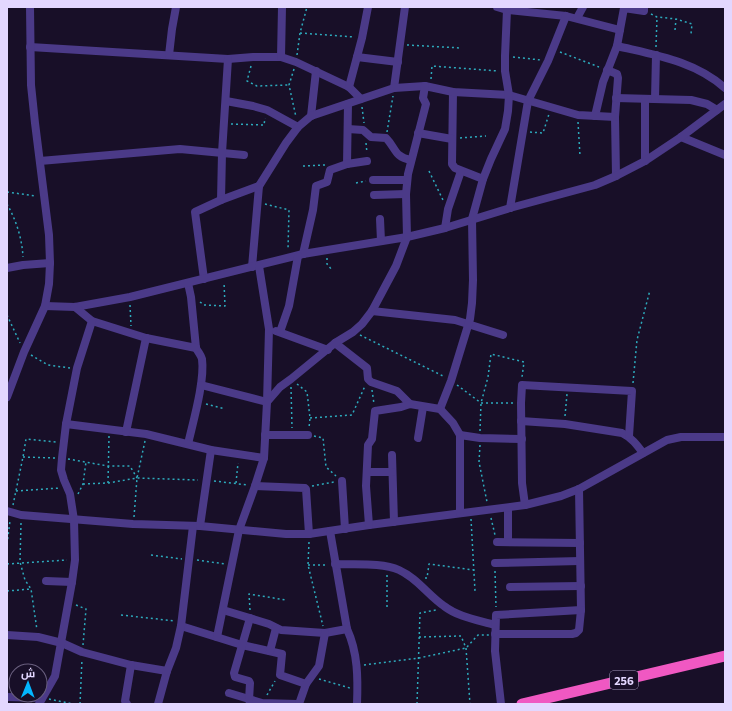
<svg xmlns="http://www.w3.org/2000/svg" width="732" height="711" font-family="Commissioner,Cairo,sans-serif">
<rect width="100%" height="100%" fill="#180f28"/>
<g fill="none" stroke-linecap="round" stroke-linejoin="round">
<g stroke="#2daabc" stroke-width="1.5" stroke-dasharray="2 3" stroke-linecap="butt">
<path d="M651,14L657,17L676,19L692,24L691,34"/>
<path d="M675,30L676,19"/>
<path d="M300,33L354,37"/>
<path d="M407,45L461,48"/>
<path d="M656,47L657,17"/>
<path d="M560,52L599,67"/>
<path d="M297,55L300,33L307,7"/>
<path d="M513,57L541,60"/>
<path d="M251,66L247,81L257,86L289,85"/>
<path d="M294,69L289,85L296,117"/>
<path d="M431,79L432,66L498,71"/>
<path d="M362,107L364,123"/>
<path d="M578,122L580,156"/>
<path d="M231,124L264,125L265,118"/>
<path d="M387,132L393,96"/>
<path d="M530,132L543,133L549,114"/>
<path d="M460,138L486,136"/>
<path d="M366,143L367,153"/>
<path d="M303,166L325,165"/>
<path d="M429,171L443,200"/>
<path d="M356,183L366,181"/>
<path d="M7,192L36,196"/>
<path d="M7,204C16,220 22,238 23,257"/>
<path d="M265,204L289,210L288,250"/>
<path d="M327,258V264L332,270"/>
<path d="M200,302L204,305L225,306L224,282"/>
<path d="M130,305L131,326"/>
<path d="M7,315L20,343"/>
<path d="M360,335L445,377"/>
<path d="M31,355L48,365L70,368"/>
<path d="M633,383L637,340L650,290"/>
<path d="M297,384L307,392L310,418L309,428"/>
<path d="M457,385L481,403H515"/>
<path d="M291,387L292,428"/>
<path d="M372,390L374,404"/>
<path d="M206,404L225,409"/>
<path d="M565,416L567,394"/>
<path d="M310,418L352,415L365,386"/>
<path d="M480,431L481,403L488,377L491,354L524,362L522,377"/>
<path d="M314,436L323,438L326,467L336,476"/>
<path d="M480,445L479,462L487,502"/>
<path d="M23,457L55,458"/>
<path d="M68,459L108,466H130L137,478"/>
<path d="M214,481L248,485"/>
<path d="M108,483L109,436"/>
<path d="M236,483L238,463"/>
<path d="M83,484L108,483L137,478L198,480"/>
<path d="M312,486L334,482"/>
<path d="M16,491L60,488"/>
<path d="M78,494L83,484L86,462"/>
<path d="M13,505L23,457L26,439L56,442"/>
<path d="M134,517L137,478L145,441"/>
<path d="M491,518L495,535"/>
<path d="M471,519L475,591"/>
<path d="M21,523L20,562L25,580L31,589L37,630"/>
<path d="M309,542L308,565L323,626"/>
<path d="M7,544L10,521"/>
<path d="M151,555L182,559"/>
<path d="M197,560L225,564"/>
<path d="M7,564L67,560"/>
<path d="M308,565H327"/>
<path d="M495,571L496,607"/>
<path d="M425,578H427L429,564L474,570"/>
<path d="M7,591L31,589"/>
<path d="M76,605L86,609L83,645"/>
<path d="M387,607V574"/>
<path d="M250,610L249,594L286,600"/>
<path d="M121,615L175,621"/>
<path d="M419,637L461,636L466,648L470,704"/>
<path d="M364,665L419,658L466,648L478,635H489"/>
<path d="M319,679L350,688"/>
<path d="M267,695L275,681"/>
<path d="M49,699L73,704"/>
<path d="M80,704L82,659"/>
<path d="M417,704L420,613L436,610"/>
</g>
<g stroke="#4b3a88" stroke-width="8">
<path d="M497,7L507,10L566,16L620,30"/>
<path d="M577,18L583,7"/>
<path d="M617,46C655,55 695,61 725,88"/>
<path d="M30,47L228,59L253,57H281L296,62L349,87L361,99"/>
<path d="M169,55L172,29L176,7"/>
<path d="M281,57L282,7"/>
<path d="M357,57L398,62"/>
<path d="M607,70L617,74L618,78L615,117L616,176"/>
<path d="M349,87L362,38L368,7"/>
<path d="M394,88L405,7"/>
<path d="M453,92L452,164L455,168L483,179"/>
<path d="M616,98L691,100L707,104L717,110"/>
<path d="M655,99L656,55"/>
<path d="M226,101L253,106L267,110L298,127"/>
<path d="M311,116L316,71"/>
<path d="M595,116L603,82L617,46L624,8L644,11V7"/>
<path d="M348,129L363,130L371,137L386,138C396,148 394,157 411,160"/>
<path d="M418,133L452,139"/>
<path d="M681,137L725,155"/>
<path d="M40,161L180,149L244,155"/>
<path d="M645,161V99"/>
<path d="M347,164L348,104"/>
<path d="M373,180H407"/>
<path d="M374,195L406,194"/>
<path d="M221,200L222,153L228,59"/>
<path d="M510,208L528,101L548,61L566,16"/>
<path d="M380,219L381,241"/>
<path d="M445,228L448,209L461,171"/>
<path d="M303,254L313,210L316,186L327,182L330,170L347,164L367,161"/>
<path d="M252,267L259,186L286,143L298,127L311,116L394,88L425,86L453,92L509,95L578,115L615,117"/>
<path d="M7,268L23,265L50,263"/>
<path d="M204,279L195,212L221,200L259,186"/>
<path d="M188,283L191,297L196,348C198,352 201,355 202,359C205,381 193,422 188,444"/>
<path d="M45,306L75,307L130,297L303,254L407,237L445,228L510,208L595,185L616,176L645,161L681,137L725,104"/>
<path d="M75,307L92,321L146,338L196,348"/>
<path d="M372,311L455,320L503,335"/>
<path d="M276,331L328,350"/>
<path d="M280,332L289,306L298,256"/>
<path d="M335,343L367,368L368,379L371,382L397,391L410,404"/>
<path d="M201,385L267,402"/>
<path d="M7,397L24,352L45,306L49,284L50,263L49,235L35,123L31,85L30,7"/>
<path d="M267,402L280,387L291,379L335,343L353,332L362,324L372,311L396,266L407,237L406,194L408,174L426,104L423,98L425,86"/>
<path d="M440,409L451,381L470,319L472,303L473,280L472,219L483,179L491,159L505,129L508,111L509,95L505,71V56L507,10"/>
<path d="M521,421L565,424L622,433C632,438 637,445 643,453"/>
<path d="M66,424L146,434L211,450L264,458"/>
<path d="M126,432L146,338"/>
<path d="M265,435H308"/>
<path d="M460,435L480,438L522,439"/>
<path d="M418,438L423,407"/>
<path d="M392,455L394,522"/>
<path d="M367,472H392"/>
<path d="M342,481L345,529"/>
<path d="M255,486L305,488L306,489L309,534"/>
<path d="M525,505L522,483L521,403L522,385L632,391L629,436"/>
<path d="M508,508V541"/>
<path d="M7,511L21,515L133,524L200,526L286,534H309L369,525L525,505L561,496L579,489L667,440L681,437H725"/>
<path d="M369,525L366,486L368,445L372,439L375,411L401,407L410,404L440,409L453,423L460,435V513"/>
<path d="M200,526L211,450"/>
<path d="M330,531L347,629C358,653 358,678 357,704"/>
<path d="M497,542L580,543"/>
<path d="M495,563L580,561"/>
<path d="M335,564C354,565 382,562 399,570C417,578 428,595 444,606C458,617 478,620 495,625"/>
<path d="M46,581L72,582"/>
<path d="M510,587L581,586"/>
<path d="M223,610L269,624L281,630L325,633L347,629"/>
<path d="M181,626L242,645L282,654L280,675L306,684"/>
<path d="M495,634H572L576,633L579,630L581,610L579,489"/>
<path d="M7,635L38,637L62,643L82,652L131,665L167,671"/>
<path d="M217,637L239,530L255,486L264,458L267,402L269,329L259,266"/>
<path d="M270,651L276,628"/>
<path d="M229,693L262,703L297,704"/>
<path d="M7,697L42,698"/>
<path d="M249,700L250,683L249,681L235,677L234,673L250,618"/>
<path d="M39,704L55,676L72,582L75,560L74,520L70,494L64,480L61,470L62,458L66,424L77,368L92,321"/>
<path d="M127,704L125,701L131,665"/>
<path d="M158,704L167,671L176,648L181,626L193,526"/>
<path d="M299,704L306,684L319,666L325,633"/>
<path d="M501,704L495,651L496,615L581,610"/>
</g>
<path stroke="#f058c2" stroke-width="11" d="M522,704L725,656"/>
</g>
<g text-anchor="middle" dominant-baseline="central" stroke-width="4" stroke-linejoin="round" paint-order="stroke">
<rect fill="#180f28" stroke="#a69bbe" stroke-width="1" x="610" y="671" width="28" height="18" rx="3"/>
<g font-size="11" font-weight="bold" fill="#e3d7ff">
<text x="624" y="680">256</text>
</g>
</g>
<rect width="732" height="711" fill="none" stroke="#e3d7ff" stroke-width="16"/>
<g transform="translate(28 683) rotate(1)"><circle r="19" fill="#180f28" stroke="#695f7e"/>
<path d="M0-3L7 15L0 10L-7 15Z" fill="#03b6ff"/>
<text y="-6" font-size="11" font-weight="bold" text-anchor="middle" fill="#e3d7ff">ش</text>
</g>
</svg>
